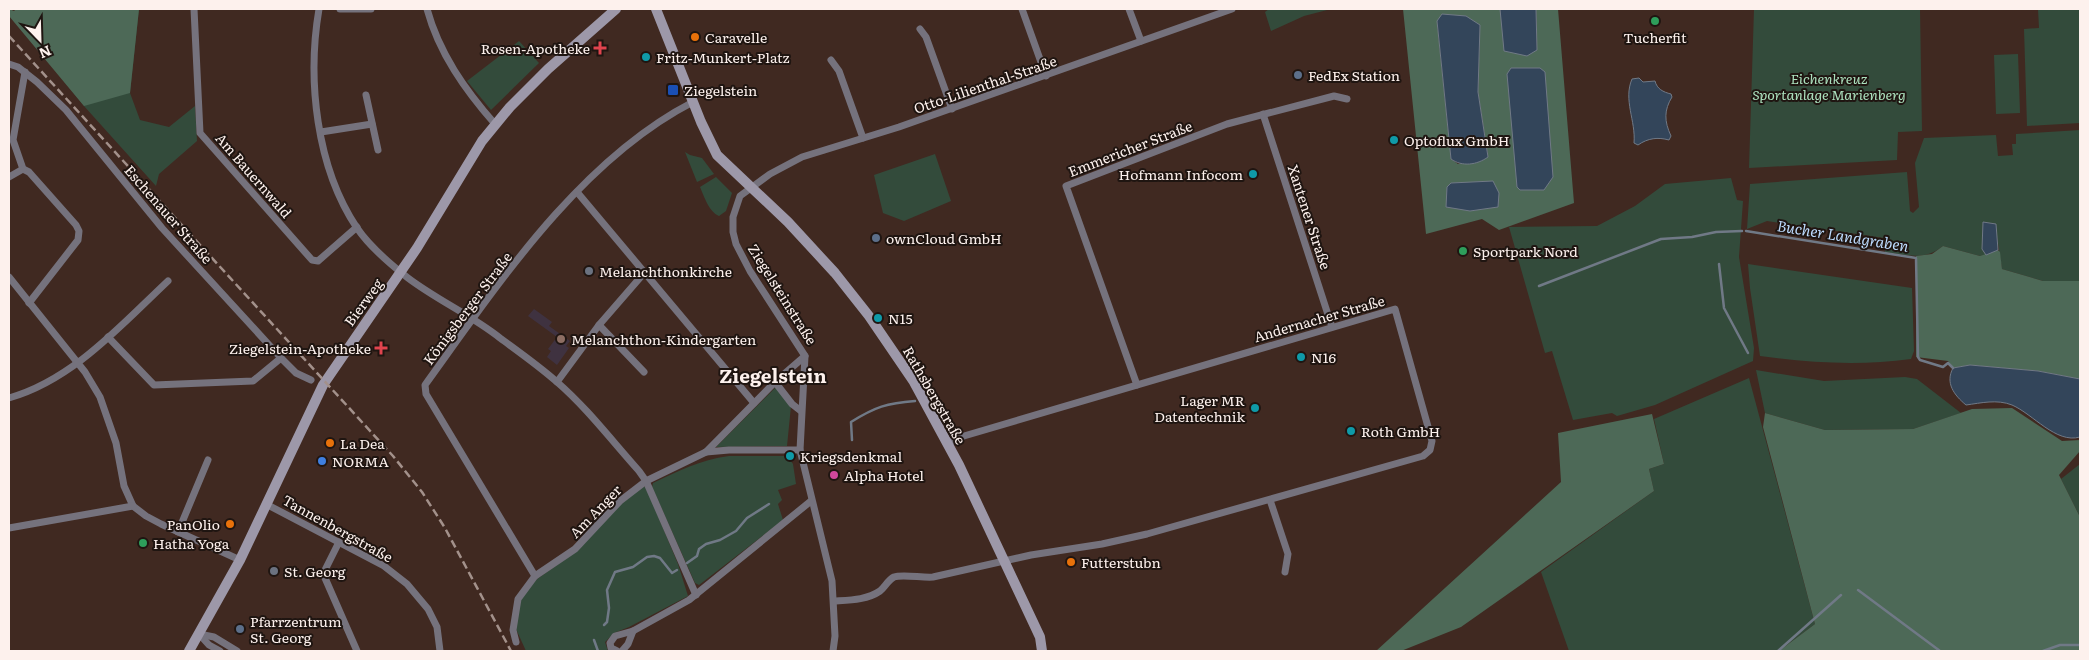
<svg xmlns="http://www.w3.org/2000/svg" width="2089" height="660" font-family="Literata,serif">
<rect width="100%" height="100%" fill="#402921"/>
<path fill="#3f3240" d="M534,309L552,322L549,326L570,341L566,346L569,348L557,365L547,357L551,351L548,349L557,337L528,316Z"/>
<g fill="#334b3b">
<path d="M139,9L130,93L140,120L169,127L195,106L197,141L159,174L156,186L84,106L28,37Z"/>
<path d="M1269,9H1331L1304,16L1271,31L1265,12Z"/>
<path d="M1754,9H1920L1922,131L1898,132L1897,160L1749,168Z"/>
<path d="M2038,9H2080V123L2027,126L2024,29L2039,28Z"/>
<path d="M519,41L539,63L491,110L467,81Z"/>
<path d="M2018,54L2020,113L1996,114L1994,55Z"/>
<path d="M2080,130V281H2043L2002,269L1995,224L1983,222L1982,248L1986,255L1980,256L1943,246C1924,261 1908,255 1885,252L1884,238L1767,221L1747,229L1750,184L1907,172L1910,211L1913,213L1919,207L1915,163L1924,138L1996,135L1998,156L2013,155L2012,144H2016V134Z"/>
<path d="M685,152L690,155L702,158L714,174L697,182Z"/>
<path d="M935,154L951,201L904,221L883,213L874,175Z"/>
<path d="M716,177L732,193L726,211L719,216C709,212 704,196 700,187Z"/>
<path d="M1731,178L1737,200L1743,201L1739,257L1754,348L1753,361L1655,405L1617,416L1612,413L1573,420L1552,351L1545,353L1509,227L1597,226L1635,206L1665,184Z"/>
<path d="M1748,264L1912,288L1914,351L1911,359C1860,366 1811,363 1760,356L1750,288Z"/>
<path d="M1756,370L1824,381L1905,377L1917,379L1961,413L1913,429L1825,430L1765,413Z"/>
<path d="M1749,378L1815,624L1779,651H1569L1541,572L1654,491L1649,469L1664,464L1654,419Z"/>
<path d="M776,387L791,406L787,446L716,447Z"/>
<path d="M729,456H787L793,464L796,484L778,490L782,500L778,504L783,520L699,585L695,583L652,487L653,483C679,471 699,460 729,456Z"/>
<path d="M2080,464V517L2061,479Z"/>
<path d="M642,487H646L678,564L688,596L629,627L614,633L605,642L608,651H526L516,629L521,597L537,579L577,551L610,515L633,493Z"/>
</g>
<g fill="#4d6957" fill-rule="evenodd">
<path d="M9,9L14,11L16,9H139L130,93L84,106L9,16Z"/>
<path d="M1403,9H1500L1501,14L1537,50L1536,9H1558L1574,203L1499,230L1482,219L1426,234ZM1437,22L1480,25L1478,92L1488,156L1458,164L1451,159Z"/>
<path d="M1943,246L1980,256L1998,250L2000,252L2002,269L2043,281H2080V379L2038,371L1970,365L1953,368L1948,361L1916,357V256L1932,254Z"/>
<path d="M2012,408L2062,441L2080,440V451L2059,475L2080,517V651H1779L1815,624L1763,427L1765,413L1825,430L1913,429L1972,409Z"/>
<path d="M1652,414L1664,464L1649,469L1654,491L1461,627L1401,651H1376L1561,482L1558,433Z"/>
</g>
<g fill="#33455a" stroke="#707986">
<path d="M1500,9H1536L1537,50L1527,56L1504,51Z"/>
<path d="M1442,14L1466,16L1480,25L1478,92L1488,157C1477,165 1462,167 1451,159L1437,21Z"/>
<path d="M1511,68H1540L1545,72L1553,177L1544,190H1520L1517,187L1507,74Z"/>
<path d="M1639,78L1643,82L1655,81C1657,89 1663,92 1671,94L1672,97C1664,110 1664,121 1671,136L1669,140C1658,137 1648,138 1638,145L1634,143C1636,121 1623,100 1632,79Z"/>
<path d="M1493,181L1499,193L1498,207L1470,211L1446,207L1447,187L1451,183Z"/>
<path d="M1983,222L1996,224L1998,250L1986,255L1982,249Z"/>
<path d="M1970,365L2038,371L2080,379V437C2056,444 2033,414 2012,405C1997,399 1981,403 1966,405C1954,395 1945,383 1953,368Z"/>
</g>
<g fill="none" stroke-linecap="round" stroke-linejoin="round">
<g stroke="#707986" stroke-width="2.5">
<path d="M1746,231L1916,258L1918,357L1920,360L1943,367L1948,363L1953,368"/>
<path d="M1719,264L1724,308L1748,353"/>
<path d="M1539,286L1661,239L1692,237L1716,232L1742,231"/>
<path d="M852,440L851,422C875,407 887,403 915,401"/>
<path d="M687,563L697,556L699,549L706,544L720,540L736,531L747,518L769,504"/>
<path d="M1858,590L1940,651"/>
<path d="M604,625L607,622L609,608L607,590L615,572L633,567L647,557L654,556L660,558L672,573L677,570"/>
<path d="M594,640L598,651"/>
<path d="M1778,651L1841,595"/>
<path d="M2043,651L2060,645H2080"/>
</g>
<g stroke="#75727d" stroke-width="7">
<path d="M194,9L200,133L312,260L318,261L357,227"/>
<path d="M319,9C307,79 316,167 357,228C370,247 390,264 408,278C437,300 471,315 500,338C519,352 539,366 557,382C587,408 612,441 639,471L646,481L696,595"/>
<path d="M340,9H371"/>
<path d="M427,9C439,53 465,90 495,124"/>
<path d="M1022,9L1046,76"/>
<path d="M1129,9L1141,41"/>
<path d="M920,29L926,37L952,109"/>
<path d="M831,60L839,71L863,138"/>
<path d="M9,64L18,67L37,82L66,110L162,228L281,358L296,373L311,380"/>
<path d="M25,72L13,140L23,169L29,172L76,225L79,231L78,240L29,303"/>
<path d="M366,95L378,150"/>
<path d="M1263,114L1332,327"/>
<path d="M321,132L372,124"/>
<path d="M9,177L23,169"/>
<path d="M577,192L754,403"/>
<path d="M9,277L85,372L100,397L116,443L124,486L133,506L146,516L161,524L240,560"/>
<path d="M599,325L644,372"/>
<path d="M108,337L154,385L253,381L281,358"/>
<path d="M557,382L599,325L645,272"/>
<path d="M775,382L792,404L801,411"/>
<path d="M1137,385L1066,186L1227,124L1334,96L1347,99"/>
<path d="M9,398C73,380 121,325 168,281"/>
<path d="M706,452L729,450H800"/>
<path d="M1270,500L1288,554L1285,572"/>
<path d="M266,504L384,566L407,584L428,609L437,627L440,651"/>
<path d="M9,528L133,506"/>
<path d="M178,532L208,460"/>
<path d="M339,542L325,570V578L357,651"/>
<path d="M535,576L426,394L425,385C498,284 580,160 693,102"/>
<path d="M834,601C850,600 867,600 880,591C885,587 888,580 894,577C902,574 923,578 933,577L1031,555L1102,544L1147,534L1423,456L1430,450L1432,441L1395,309L964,436L948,443"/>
<path d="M199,634L214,637L237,651"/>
<path d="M199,634L209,645L220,651"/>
<path d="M516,642L513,630L518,599L535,576L575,549L620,501L646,481L706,452L775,382L805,356"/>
<path d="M617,651L611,648L610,643L615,636L633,631L689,600L811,501"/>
<path d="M622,651L628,644L633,631"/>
<path d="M833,651L835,636L832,581L800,450L805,356L750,271L736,244L733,232V217L740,196L770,174L802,157L899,127L1232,9"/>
</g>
<g stroke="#9d98a9" stroke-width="10">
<path d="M656,9L701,122L717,155L788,222L835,273L869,316L914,382L959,465L1040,637L1042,651"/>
<path d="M189,651L240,560L323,385L417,248L482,141L510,107L548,69L616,9"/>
</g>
<path stroke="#a3918b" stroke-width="2.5" stroke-dasharray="8 4" stroke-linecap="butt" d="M9,36L393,456L422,492L445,528L511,651"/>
</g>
<g fill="#2e9e5b" stroke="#1f1511" stroke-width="2">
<circle cx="1655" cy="21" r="5"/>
<circle cx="1463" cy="251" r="5"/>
<circle cx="143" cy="543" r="5"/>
</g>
<g fill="#e8710a" stroke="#1f1511" stroke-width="2">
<circle cx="695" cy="37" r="5"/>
<circle cx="330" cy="443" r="5"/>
<circle cx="230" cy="524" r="5"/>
<circle cx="1071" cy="562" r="5"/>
</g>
<g fill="#e0444e" stroke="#1f1511" stroke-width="2">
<path d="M597.5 40.5h5v5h5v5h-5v5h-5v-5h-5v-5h5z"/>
<path d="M378.5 340.5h5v5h5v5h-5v5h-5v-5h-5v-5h5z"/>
</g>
<g fill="#0f9aa8" stroke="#1f1511" stroke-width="2">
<circle cx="646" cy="57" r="5"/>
<circle cx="1394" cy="140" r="5"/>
<circle cx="1253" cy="174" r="5"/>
<circle cx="878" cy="318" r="5"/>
<circle cx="1301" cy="357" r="5"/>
<circle cx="1255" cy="408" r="5"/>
<circle cx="1351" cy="431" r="5"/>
<circle cx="790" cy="456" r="5"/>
</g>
<g fill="#5c6f8a" stroke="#1f1511" stroke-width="2">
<circle cx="1298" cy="75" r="5"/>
<circle cx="876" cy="238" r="5"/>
<circle cx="240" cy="629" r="5"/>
</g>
<rect fill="#1a4fb4" stroke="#1f1511" stroke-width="2" x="667" y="84" width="12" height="12" rx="2.5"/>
<g fill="#6b7280" stroke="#1f1511" stroke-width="2">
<circle cx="589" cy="271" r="5"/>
<circle cx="274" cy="571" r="5"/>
</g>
<circle fill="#8d6e63" stroke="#1f1511" stroke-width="2" cx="561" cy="339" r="5"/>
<circle fill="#3f7fe0" stroke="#1f1511" stroke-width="2" cx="322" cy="461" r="5"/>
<circle fill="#d1479c" stroke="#1f1511" stroke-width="2" cx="834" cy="475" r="5"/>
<g text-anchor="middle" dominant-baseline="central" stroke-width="4" stroke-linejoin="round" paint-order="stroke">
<g font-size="14" fill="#fdf1ed" stroke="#1f1511" text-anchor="start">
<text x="705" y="37">Caravelle</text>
<text x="1655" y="37" text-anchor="middle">Tucherfit</text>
<text x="590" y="48" text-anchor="end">Rosen-Apotheke</text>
<text x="656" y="57">Fritz-Munkert-Platz</text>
<text x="1308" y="75">FedEx Station</text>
<text x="684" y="90">Ziegelstein</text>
<text x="1404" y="140">Optoflux GmbH</text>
<text x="1243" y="174" text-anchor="end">Hofmann Infocom</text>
<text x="886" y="238">ownCloud GmbH</text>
<text x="1473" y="251">Sportpark Nord</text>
<text x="599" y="271">Melanchthonkirche</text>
<text x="888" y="318">N15</text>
<text x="571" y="339">Melanchthon-Kindergarten</text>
<text x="371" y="348" text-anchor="end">Ziegelstein-Apotheke</text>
<text x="1311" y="357">N16</text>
<text x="1245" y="400" text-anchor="end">Lager MR<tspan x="1245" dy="16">Datentechnik</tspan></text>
<text x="1361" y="431">Roth GmbH</text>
<text x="340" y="443">La Dea</text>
<text x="800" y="456">Kriegsdenkmal</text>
<text x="332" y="461">NORMA</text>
<text x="844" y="475">Alpha Hotel</text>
<text x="220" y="524" text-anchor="end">PanOlio</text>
<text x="153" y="543">Hatha Yoga</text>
<text x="1081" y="562">Futterstubn</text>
<text x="284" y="571">St. Georg</text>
<text x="250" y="621">Pfarrzentrum<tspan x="250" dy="16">St. Georg</tspan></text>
</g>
<g font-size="14" font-style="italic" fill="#ace1be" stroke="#1f1511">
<text x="1829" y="78">Eichenkreuz<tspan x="1829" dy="16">Sportanlage Marienberg</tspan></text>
</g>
<g font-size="14" fill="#fdf1ed" stroke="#1f1511">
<text transform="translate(985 84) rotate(-19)">Otto-Lilienthal-Straße</text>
<text transform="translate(1130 148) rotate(-21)">Emmericher Straße</text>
<text transform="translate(254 175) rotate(49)">Am Bauernwald</text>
<text transform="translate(169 214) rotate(49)">Eschenauer Straße</text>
<text transform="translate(1310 217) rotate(72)">Xantener Straße</text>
<text transform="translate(783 294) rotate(58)">Ziegelsteinstraße</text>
<text transform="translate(363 302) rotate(-54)">Bierweg</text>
<text transform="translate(467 308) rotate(-53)">Königsberger Straße</text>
<text transform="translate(1319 318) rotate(-16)">Andernacher Straße</text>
<text transform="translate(935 395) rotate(60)">Rathsbergstraße</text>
<text transform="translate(595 511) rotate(-46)">Am Anger</text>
<text transform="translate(338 528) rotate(29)">Tannenbergstraße</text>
</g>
<g font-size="15" font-style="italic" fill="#bddbfe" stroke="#1f1511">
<text transform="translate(1843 235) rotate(9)">Bucher Landgraben</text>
</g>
<g font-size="19" font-weight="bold" fill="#fdf1ed" stroke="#1f1511">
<text x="773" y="375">Ziegelstein</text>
</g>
</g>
<rect width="2089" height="660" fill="none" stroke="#fdf1ed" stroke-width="20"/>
<g transform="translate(40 40) rotate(157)" stroke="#1f1511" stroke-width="4" paint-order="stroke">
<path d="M0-4L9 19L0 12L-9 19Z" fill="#fdf1ed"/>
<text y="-8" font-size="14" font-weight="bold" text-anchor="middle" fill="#fdf1ed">N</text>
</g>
</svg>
